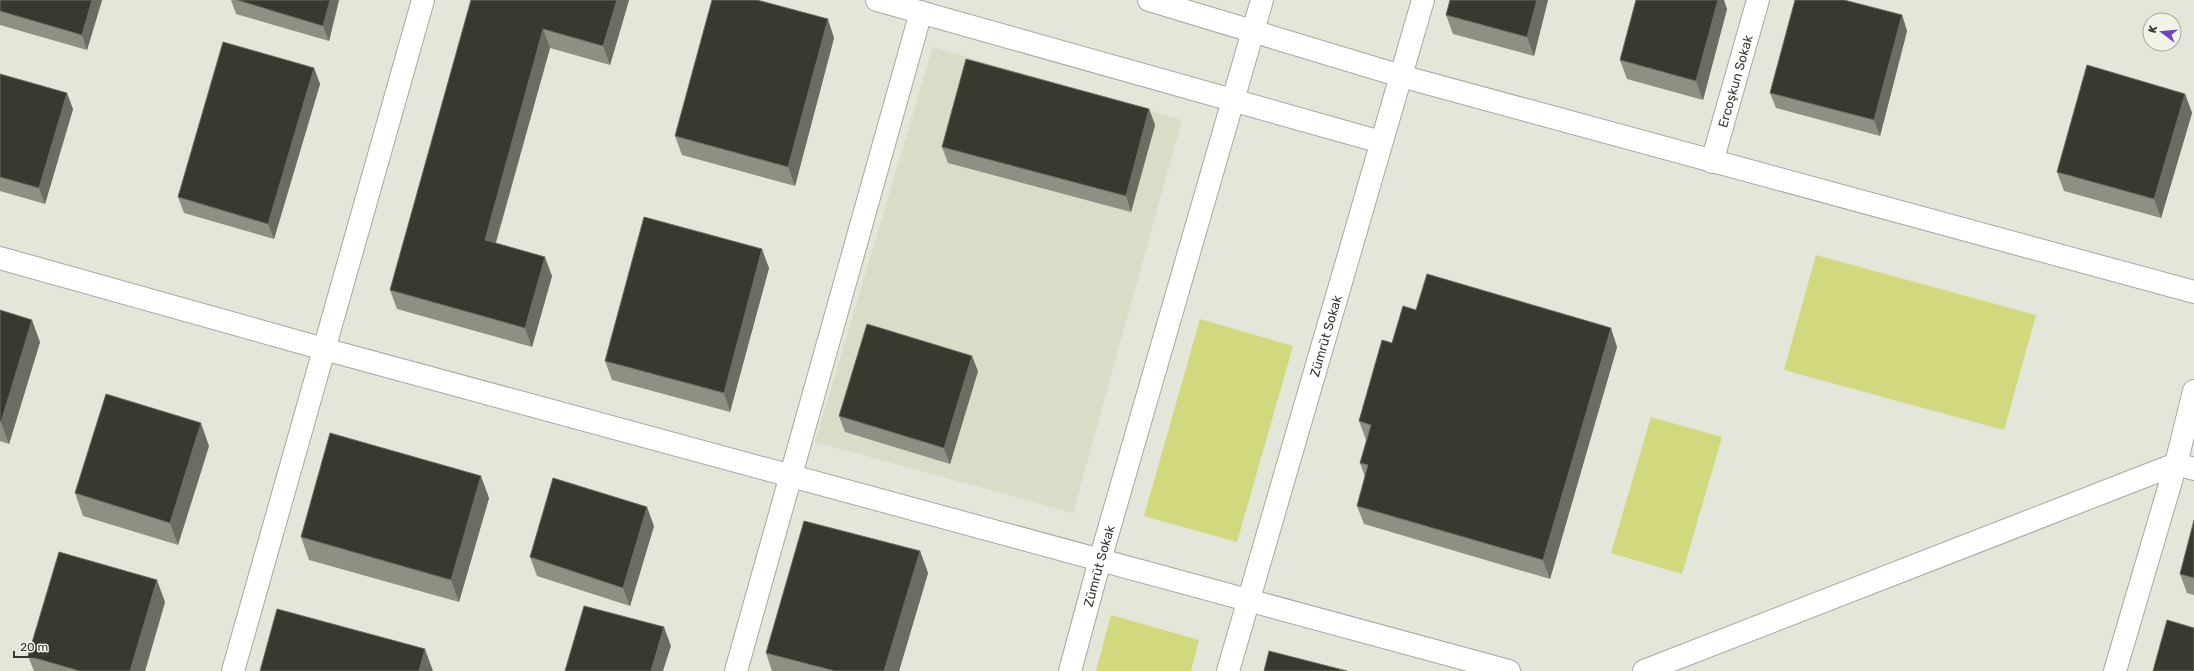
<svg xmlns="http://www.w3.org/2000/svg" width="2194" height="671" font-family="Rubik,sans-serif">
<rect width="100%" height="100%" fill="#e4e6d9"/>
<path fill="#d9dcc7" d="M933,47L1182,120L1073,513L815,442Z"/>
<g fill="#d1d87d">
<path d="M1816,255L2036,315L2004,430L1784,370Z"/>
<path d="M1200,319L1293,346L1237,542L1144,516Z"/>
<path d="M1651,417L1722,437L1682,574L1611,553Z"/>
<path d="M1111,615L1199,640L1191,671H1096Z"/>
</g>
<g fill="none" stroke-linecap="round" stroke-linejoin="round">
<g stroke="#a7a89c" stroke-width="24">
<g id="minor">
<path d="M877,0L1381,142"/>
<path d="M1149,0L1401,76L2194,292"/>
<path id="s1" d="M1712,162L1758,0"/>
<path d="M0,258L324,349L1509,671"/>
<path d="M233,671L423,0"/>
<path d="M736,671L921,12"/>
<path id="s2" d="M1070,671L1100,560L1262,0"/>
<path id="s3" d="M1228,671L1423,0"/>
<path d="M1644,671L2176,464L2194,469"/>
<path d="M2115,671L2176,464L2194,391"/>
</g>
</g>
<use href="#minor" stroke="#fff" stroke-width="22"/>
</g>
<g fill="#8e9084">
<path d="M0,0H102L87,50L0,25Z"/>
<path d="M231,0H339L329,41L236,14Z"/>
<path d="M471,0H629L610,65L550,48L496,243L552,276L532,347L397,309L390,290Z"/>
<path d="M1548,0L1534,56L1453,34L1446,15Z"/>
<path d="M1727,9L1703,100L1627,79L1620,60Z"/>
<path d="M1902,15L1907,31L1880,136L1776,108L1770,93Z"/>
<path d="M834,38L795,186L682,155L675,136Z"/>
<path d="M314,68L320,84L274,239L184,213L178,197Z"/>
<path d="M0,74L73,109L45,204L0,191Z"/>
<path d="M2185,94L2192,113L2161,218L2064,191L2057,172Z"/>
<path d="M1149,109L1155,125L1131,212L948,163L942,147Z"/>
<path d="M769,268L730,412L612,380L605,361Z"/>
<path d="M0,310L40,342L9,444L0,441Z"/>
<path d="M1416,310L1617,347L1550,579L1364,524L1357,506L1365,477L1360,463L1367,440H1366L1359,421L1392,343Z"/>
<path d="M978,371L950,464L845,432L839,416Z"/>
<path d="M209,446L178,545L83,516L75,493Z"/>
<path d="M489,498L459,602L309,560L301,537Z"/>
<path d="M2194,520V595L2187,593L2180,574Z"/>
<path d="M654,526L630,606L537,576L530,557Z"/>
<path d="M920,551L928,573L899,671H772L766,653Z"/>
<path d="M165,602L145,671H34L28,656Z"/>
</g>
<g fill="#6c6d62">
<path d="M92,0H102L87,50L82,35Z"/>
<path d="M330,0H339L329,41L323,26Z"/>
<path d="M617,0H629L610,65L603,46Z"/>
<path d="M1537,0H1548L1534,56L1527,37Z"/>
<path d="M1718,0H1724L1727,9L1703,100L1696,81Z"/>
<path d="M1902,15L1907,31L1880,136L1874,120Z"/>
<path d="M828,19L834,38L795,186L788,167Z"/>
<path d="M543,29L550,48L491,259L485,240Z"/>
<path d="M314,68L320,84L274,239L268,224Z"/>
<path d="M67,93L73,109L45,204L39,188Z"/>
<path d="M2185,94L2192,113L2161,218L2154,199Z"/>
<path d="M1149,109L1155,125L1131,212L1126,196Z"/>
<path d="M762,249L769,268L730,412L724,393Z"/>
<path d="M545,257L552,276L532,347L525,328Z"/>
<path d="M32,320L40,342L9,444L1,422Z"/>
<path d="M1611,328L1617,347L1550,579L1543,560Z"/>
<path d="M972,356L978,371L950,464L944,448Z"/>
<path d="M201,423L209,446L178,545L170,523Z"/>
<path d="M481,476L489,498L459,602L451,580Z"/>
<path d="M647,507L654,526L630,606L623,588Z"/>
<path d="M920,551L928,573L899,671H884Z"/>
<path d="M157,580L165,602L145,671H130Z"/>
<path d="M664,627L671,646L663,671H651Z"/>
<path d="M425,649L433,671H419Z"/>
</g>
<g fill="#38392f" stroke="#6c6d62">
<path d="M0,0H92L82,35L0,11Z"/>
<path d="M237,0H330L323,26Z"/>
<path d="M471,0H617L603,46L543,29L485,240L545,257L525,328L390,290Z"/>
<path d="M712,0H757L828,19L788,167L675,136Z"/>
<path d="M1450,0H1537L1527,37L1446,15Z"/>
<path d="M1636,0H1718L1696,81L1620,60Z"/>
<path d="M1795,0H1844L1902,15L1874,120L1770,93Z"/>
<path d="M223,42L314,68L268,224L178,197Z"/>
<path d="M966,59L1149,109L1126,196L942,147Z"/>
<path d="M2087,65L2185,94L2154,199L2057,172Z"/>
<path d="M0,74L67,93L39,188L0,177Z"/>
<path d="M644,217L762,249L724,393L605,361Z"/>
<path d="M1427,274L1611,328L1543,560L1357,506L1368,465L1360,463L1371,425L1359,421L1382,340L1392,343L1403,306L1416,310Z"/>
<path d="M0,310L32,320L1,422L0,421Z"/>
<path d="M867,324L972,356L944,448L839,416Z"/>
<path d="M106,394L201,423L170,523L75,493Z"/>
<path d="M330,433L481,476L451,580L301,537Z"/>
<path d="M553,478L647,507L623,588L530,557Z"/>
<path d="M2194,520V578L2180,574Z"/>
<path d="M804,521L920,551L884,671H835L766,653Z"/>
<path d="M59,552L157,580L130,671H80L28,656Z"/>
<path d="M584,606L664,627L651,671H565Z"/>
<path d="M277,609L425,649L419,671H260Z"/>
<path d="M2167,620L2194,628V671H2153Z"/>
<path d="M1269,651L1347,671H1264Z"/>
</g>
<g text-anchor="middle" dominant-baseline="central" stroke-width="4" stroke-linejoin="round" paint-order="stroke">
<g font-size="13" fill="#383833" stroke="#f2f3e6">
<text stroke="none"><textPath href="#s1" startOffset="84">Ercoşkun Sokak</textPath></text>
<text stroke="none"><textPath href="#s3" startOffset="349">Zümrüt Sokak</textPath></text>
<text stroke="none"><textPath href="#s2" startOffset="109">Zümrüt Sokak</textPath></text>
</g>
</g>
<g transform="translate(2162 32) rotate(286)"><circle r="19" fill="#f2f3e6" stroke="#a8a89e"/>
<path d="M0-3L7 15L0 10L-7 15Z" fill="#6c46be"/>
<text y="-6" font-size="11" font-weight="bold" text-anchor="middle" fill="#383833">K</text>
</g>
<path d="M14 651v6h106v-6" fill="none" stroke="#383833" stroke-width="2"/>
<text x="20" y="651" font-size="12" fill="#383833" stroke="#f2f3e6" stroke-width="3" paint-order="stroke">20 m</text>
</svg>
